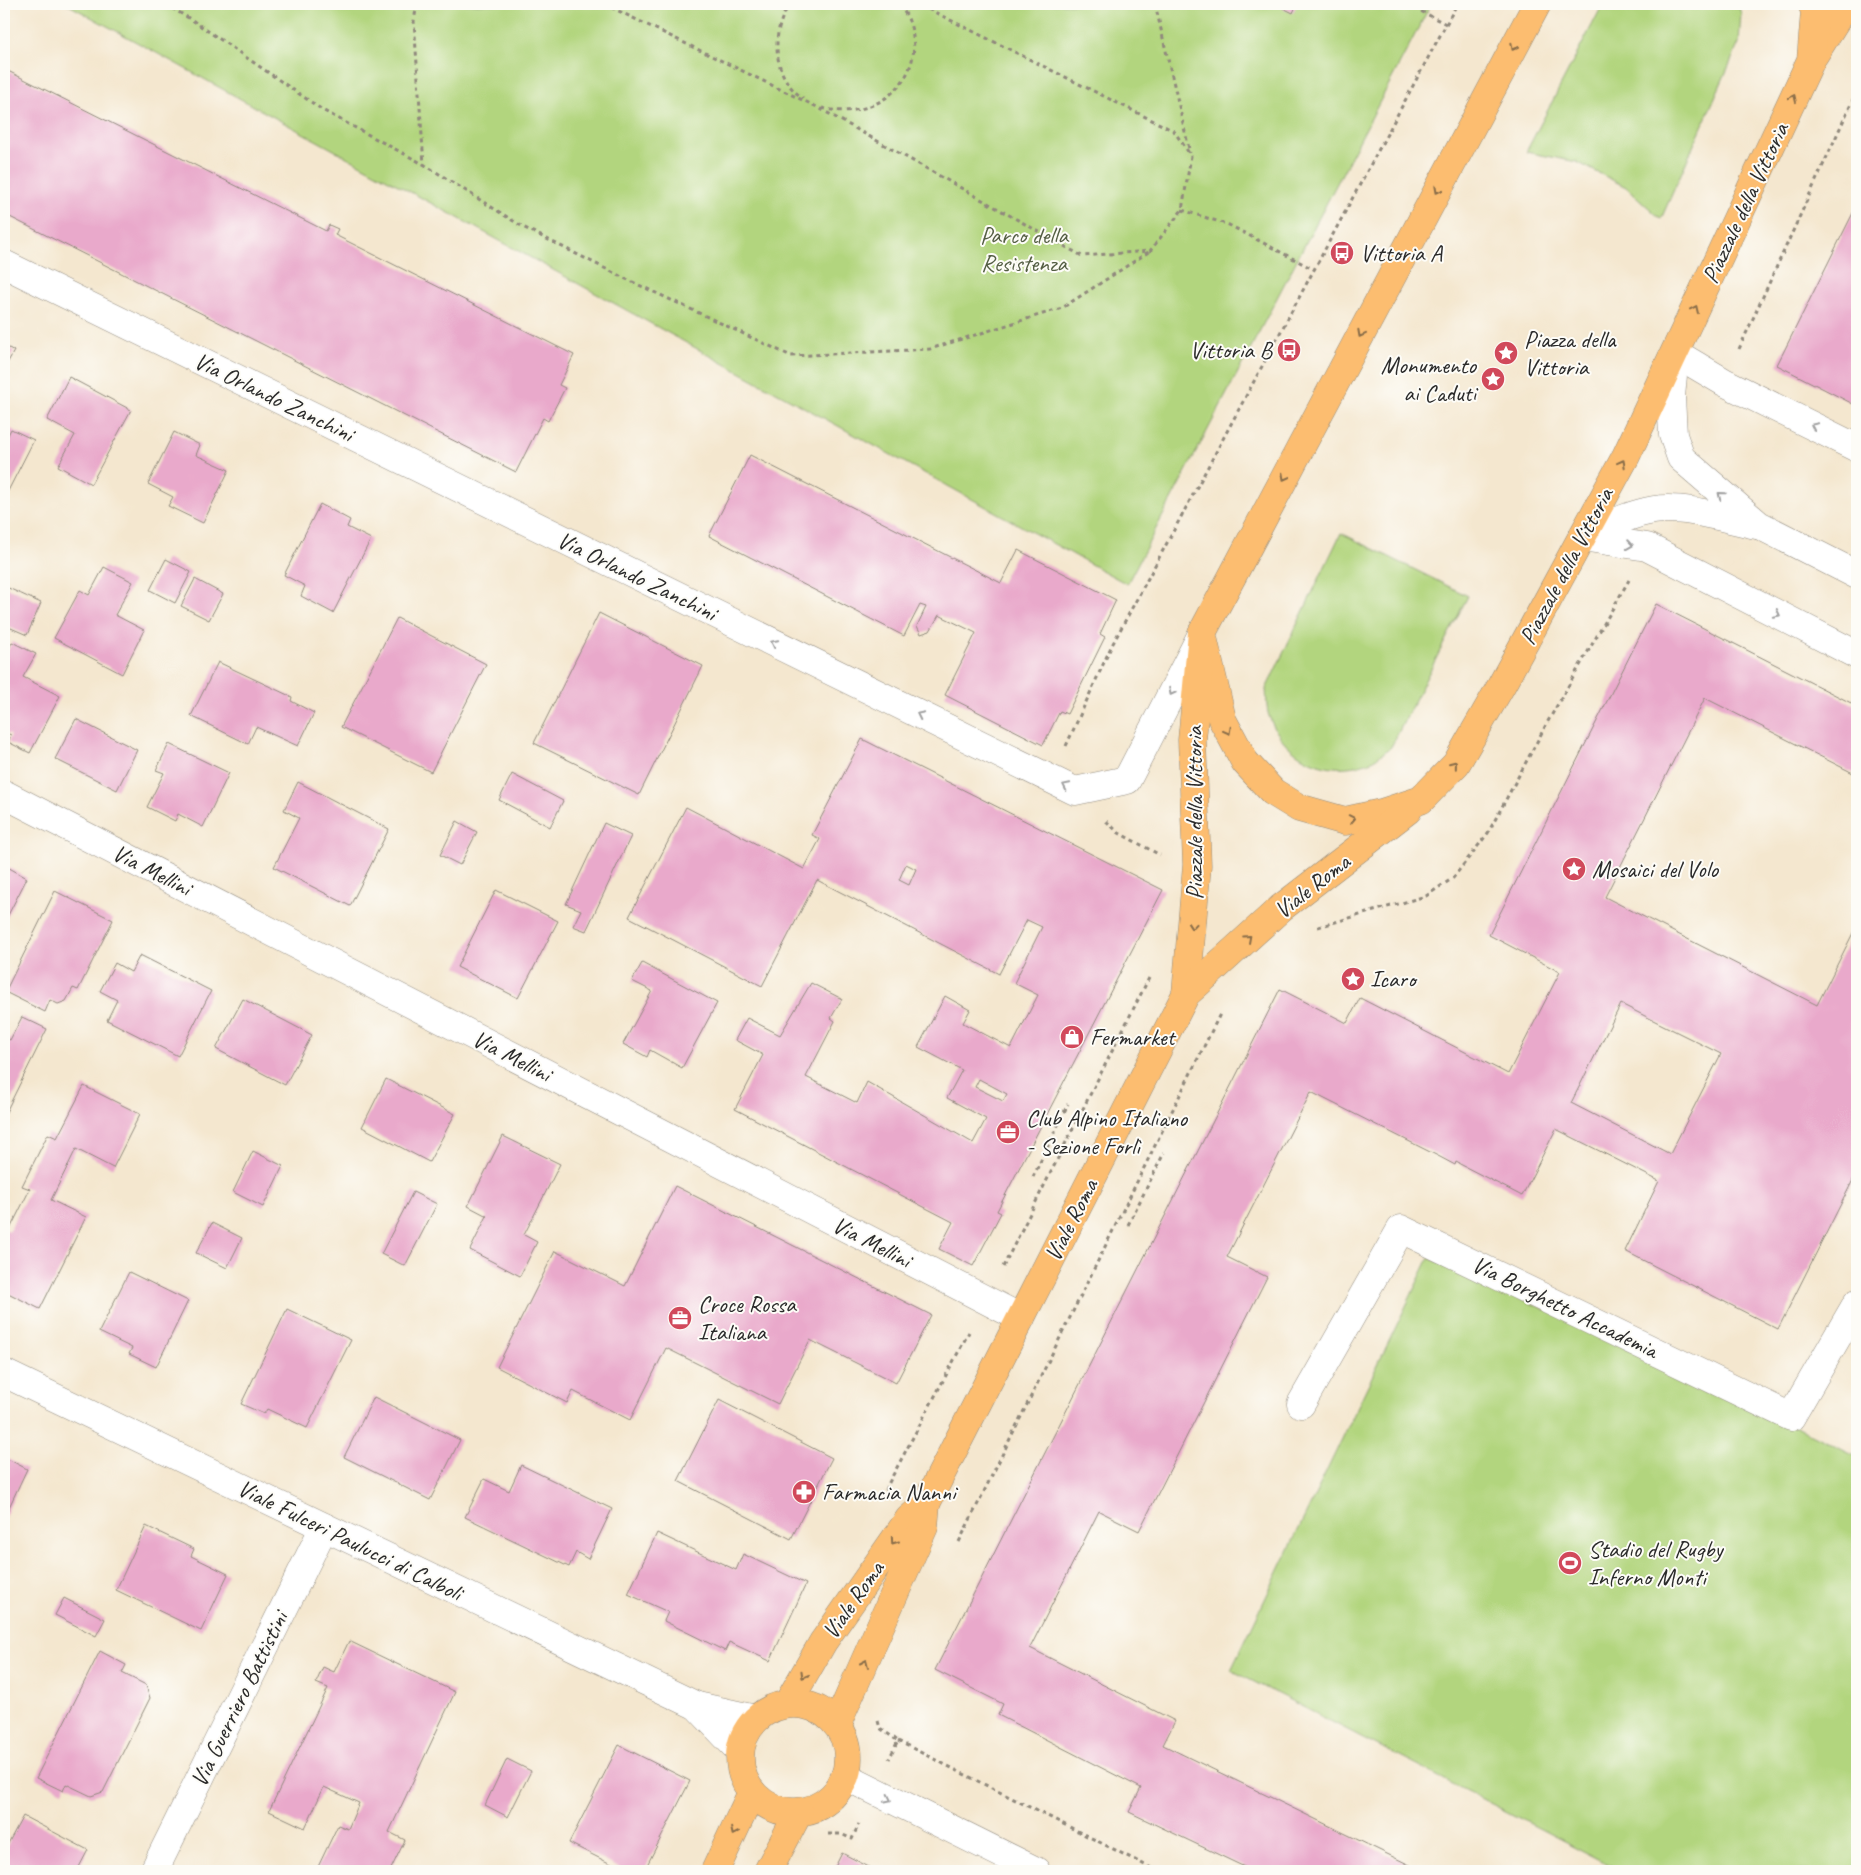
<svg xmlns="http://www.w3.org/2000/svg" width="1861" height="1875" font-family="Caveat,sans-serif">
<rect width="100%" height="100%" fill="#fdfcf7"/>
<filter id="ink" filterUnits="userSpaceOnUse"><feTurbulence type="fractalNoise" baseFrequency=".02" numOctaves="2"/><feDisplacementMap in="SourceGraphic" scale="10" xChannelSelector="R" yChannelSelector="G"/><feConvolveMatrix kernelMatrix="1 2 1 2 8 2 1 2 1" color-interpolation-filters="sRGB"/></filter>
<filter id="wash" filterUnits="userSpaceOnUse"><feTurbulence type="fractalNoise" baseFrequency=".0096" numOctaves="4" result="noise"/><feDisplacementMap in="SourceGraphic" scale="20" xChannelSelector="R" yChannelSelector="G"/><feGaussianBlur stdDeviation="1.12" result="paint"/><feColorMatrix in="noise" values="0 0 0 0 0 0 0 0 0 0 0 0 0 0 0 0 0 1.4 0 .05"/><feComposite in="paint" operator="in"/></filter>
<g filter="url(#wash)">
<rect width="100%" height="100%" fill="#f4e7cf"/>
<g fill="#b2d57e" stroke="#6e8054">
<path d="M67,4H1431L1127,584Z"/>
<path d="M1603,4H1737L1741,13L1739,43L1661,219L1626,187L1577,162L1526,152Z"/>
<path d="M1341,533L1468,596L1391,747C1384,752 1377,759 1369,762C1327,778 1284,757 1269,716C1266,708 1267,697 1266,689Z"/>
<path d="M1429,1258L1685,1372L1857,1457V1871H1622L1231,1670Z"/>
</g>
<g id="blocks">
<g fill="#e9a9cb" fill-rule="evenodd">
<path d="M1275,4H1297L1293,13Z"/>
<path d="M4,69L326,231L329,225L338,229L335,235L574,355L559,385L565,388L548,421L543,418L516,472L4,214Z"/>
<path d="M1857,205V406L1777,365Z"/>
<path d="M4,345L14,351L4,369Z"/>
<path d="M69,377L131,410L91,484L58,466L75,435L47,420Z"/>
<path d="M11,429L34,440L8,491L4,489V443Z"/>
<path d="M174,432L200,445L196,455L229,470L203,523L168,506L173,497L148,484Z"/>
<path d="M750,455L1001,583L1018,550L1116,600L1100,634L1105,637L1067,714L1060,711L1043,745L945,695L976,633L939,615L930,631L921,634L917,626L926,607L920,605L904,636L709,536Z"/>
<path d="M320,504L350,520L347,527L371,539L333,613L301,596L305,586L284,575Z"/>
<path d="M166,559L191,572L175,603L150,590Z"/>
<path d="M104,567L133,582L115,615L144,630L122,674L54,638L80,590L89,595Z"/>
<path d="M195,579L223,594L209,620L181,606Z"/>
<path d="M4,586L41,603L27,635L4,625Z"/>
<path d="M1656,604L1857,706V775L1705,698L1605,897L1817,1005L1857,925V1172L1778,1329L1625,1251L1659,1181L1556,1129L1522,1196L1456,1162L1455,1165L1440,1157L1311,1092L1227,1257L1267,1277L1139,1531L1099,1511L1030,1648L1175,1721L1163,1745L1420,1870L1253,1871L1129,1812L1141,1788L998,1715L1003,1704L935,1670L1280,989L1347,1023L1360,998L1508,1074L1560,972L1489,935ZM1621,1004L1721,1054L1670,1154L1571,1103Z"/>
<path d="M599,613L703,666L639,795L534,743Z"/>
<path d="M397,618L486,664L431,772L341,727Z"/>
<path d="M12,642L36,654L23,677L60,696L30,753L8,742L11,735L4,732V658Z"/>
<path d="M218,662L292,697L291,701L314,713L298,746L256,727L248,744L191,716Z"/>
<path d="M76,719L137,750L117,790L55,759Z"/>
<path d="M862,739L1163,890L997,1211L1001,1213L973,1266L939,1249L953,1222L735,1109L763,1055L735,1040L747,1018L780,1035L811,983L842,999L831,1018L835,1021L806,1077L857,1103L867,1082L973,1143L986,1119L947,1098L962,1070L918,1047L945,996L970,1010L963,1023L1011,1048L1038,995L1014,983L1042,927L1027,920L999,974L817,880L762,986L629,917L686,807L804,869L820,839L812,835ZM906,864L916,869L909,885L899,880ZM979,1079L1007,1094L1003,1101L975,1087Z"/>
<path d="M169,744L229,773L203,827L178,814L175,821L147,807L164,773L156,770Z"/>
<path d="M512,774L563,801L550,827L499,800Z"/>
<path d="M298,782L389,829L350,906L274,867L299,818L284,810Z"/>
<path d="M457,821L477,832L460,865L440,855Z"/>
<path d="M604,823L631,836L586,931L573,926L581,910L566,904Z"/>
<path d="M4,865L27,878L4,923Z"/>
<path d="M496,890L558,921L518,998L457,967Z"/>
<path d="M55,891L113,920L78,990L73,988L66,1001L58,1004L50,1000L45,1012L5,992Z"/>
<path d="M140,955L211,991L178,1056L107,1020L117,1000L100,991L115,963L131,972Z"/>
<path d="M642,963L717,1003L682,1068L650,1050L647,1057L623,1044L652,991L632,981Z"/>
<path d="M243,999L312,1035L285,1085L216,1049Z"/>
<path d="M22,1017L47,1029L4,1116V1037L10,1040Z"/>
<path d="M386,1079L455,1114L429,1162L362,1127Z"/>
<path d="M84,1086L140,1114L113,1168L76,1149L51,1200L86,1217L40,1309L4,1291V1229L9,1231L30,1189L22,1186L48,1134L57,1138Z"/>
<path d="M503,1136L560,1164L524,1235L537,1242L520,1276L470,1250L487,1216L468,1206Z"/>
<path d="M253,1151L283,1166L263,1207L233,1192Z"/>
<path d="M675,1186L931,1315L896,1383L810,1340L778,1404L666,1348L630,1420L573,1391L567,1403L497,1367L555,1251L625,1286Z"/>
<path d="M413,1192L437,1204L405,1266L381,1254Z"/>
<path d="M212,1223L242,1238L227,1268L196,1253Z"/>
<path d="M129,1272L188,1301L156,1367L129,1354L132,1348L99,1332Z"/>
<path d="M287,1309L351,1340L307,1428L267,1409L264,1414L241,1404Z"/>
<path d="M374,1397L460,1440L430,1500L344,1457Z"/>
<path d="M719,1400L832,1458L791,1539L678,1481Z"/>
<path d="M4,1457L27,1469L4,1518Z"/>
<path d="M521,1465L612,1509L588,1559L576,1552L569,1567L465,1517L484,1479L509,1491Z"/>
<path d="M146,1526L194,1549L191,1556L228,1574L201,1631L116,1590Z"/>
<path d="M657,1533L736,1570L743,1554L806,1584L770,1661L729,1642L725,1651L664,1621L668,1612L628,1594Z"/>
<path d="M64,1598L105,1619L96,1636L55,1615Z"/>
<path d="M349,1641L455,1692L389,1832L405,1840L390,1871H316L338,1825L348,1829L359,1803L324,1787L305,1828L269,1811L328,1688L316,1683L323,1667L334,1672Z"/>
<path d="M100,1651L126,1665L122,1673L146,1685L150,1698L103,1792L91,1796L66,1784L63,1791L36,1778Z"/>
<path d="M619,1745L690,1781L644,1871H625L569,1843Z"/>
<path d="M507,1759L531,1771L508,1817L485,1805Z"/>
<path d="M23,1816L88,1850L77,1871H4V1851Z"/>
<path d="M842,1853L867,1866L879,1871H833Z"/>
</g>
</g>
</g>
<g filter="url(#ink)">
<use href="#blocks" fill-opacity="0" stroke="#90897d" stroke-width="1"/>
<g fill="none" stroke-linecap="round" stroke-linejoin="round">
<g stroke="#90897d" stroke-width="29">
<g id="minor">
<path d="M4,264L1075,791L1127,780L1202,634"/>
<path d="M1857,448L1724,382L1675,353L1671,397L1673,435L1681,458L1759,525L1857,575"/>
<path d="M1582,537L1647,547L1857,655"/>
<path d="M1582,537C1605,527 1629,514 1654,510C1684,505 1727,519 1757,525"/>
<path d="M4,794L1021,1318"/>
<path d="M4,1373L697,1706L755,1719"/>
<path d="M1301,1404L1401,1229L1791,1417L1857,1303"/>
<path d="M697,1706L740,1751"/>
<path d="M845,1776L1036,1871"/>
<path d="M154,1871L324,1527"/>
</g>
</g>
<g stroke="#90897d" stroke-width="29">
<g id="major">
<path d="M1814,55L1846,4"/>
<path d="M1202,633L1222,719L1245,762L1273,792L1299,808L1345,821L1381,813L1421,800L1456,764L1501,686L1626,456L1811,60L1815,11L1812,4"/>
<path d="M1186,994L1197,865L1192,740L1202,633L1537,4"/>
<path d="M788,1703L823,1642L909,1519L926,1504L1186,994L1281,908L1408,810"/>
<circle cx="794" cy="1758" r="54"/>
<path d="M837,1724L924,1527L926,1504"/>
<path d="M715,1871L752,1792"/>
<path d="M768,1871L799,1812"/>
</g>
</g>
<g stroke="#90897d" stroke-width="3" stroke-dasharray="4 4" stroke-linecap="butt">
<path d="M165,4L192,20L324,111L425,165L523,227L624,278L791,356L930,349L1062,308L1150,251"/>
<path d="M417,4L414,21L424,165"/>
<path d="M604,4L817,107L1082,256L1150,251L1182,210L1191,156L1174,131L918,4"/>
<path d="M790,4C770,31 772,78 803,98"/>
<path d="M1155,4L1190,153"/>
<path d="M1407,4L1446,24"/>
<path d="M822,108C877,123 930,77 909,21C907,15 902,9 899,4"/>
<path d="M1182,210L1229,225L1313,269"/>
<path d="M1739,349L1857,91"/>
<path d="M1066,746L1111,647L1457,4"/>
<path d="M1106,821L1119,833L1160,855"/>
<path d="M1318,927L1426,896L1453,878L1488,833L1547,723L1629,580"/>
<path d="M1033,1177L1068,1104"/>
<path d="M1128,1225L1164,1153"/>
<path d="M1003,1267L1149,978"/>
<path d="M885,1490L969,1332"/>
<path d="M959,1542L1220,1014"/>
<path d="M878,1721L880,1728L898,1741L889,1759"/>
<path d="M898,1741L1157,1871"/>
<path d="M828,1834H841L852,1839L859,1824"/>
</g>
<use href="#minor" stroke="#fff" stroke-width="28"/>
<use href="#major" stroke="#fcbd6f" stroke-width="28"/>
</g>
<defs><path id="oneway-chevron" d="M-2-3.5L2.5 0L-2 3.5" fill="none" stroke-width="1.6" stroke-linecap="round" stroke-linejoin="round" transform="scale(1.25)"/></defs>
<g stroke="#896d4a">
<use href="#oneway-chevron" transform="translate(1514 47) rotate(118)"/>
<use href="#oneway-chevron" transform="translate(1793 98) rotate(-65)"/>
<use href="#oneway-chevron" transform="translate(1438 190) rotate(118)"/>
<use href="#oneway-chevron" transform="translate(1695 309) rotate(-65)"/>
<use href="#oneway-chevron" transform="translate(1361 334) rotate(118)"/>
<use href="#oneway-chevron" transform="translate(1622 463) rotate(-62)"/>
<use href="#oneway-chevron" transform="translate(1285 477) rotate(118)"/>
<use href="#oneway-chevron" transform="translate(1228 731) rotate(62)"/>
<use href="#oneway-chevron" transform="translate(1454 764) rotate(-51)"/>
<use href="#oneway-chevron" transform="translate(1352 819) rotate(-11)"/>
<use href="#oneway-chevron" transform="translate(1192 926) rotate(95)"/>
<use href="#oneway-chevron" transform="translate(1248 938) rotate(-42)"/>
<use href="#oneway-chevron" transform="translate(894 1541) rotate(125)"/>
<use href="#oneway-chevron" transform="translate(865 1663) rotate(-66)"/>
<use href="#oneway-chevron" transform="translate(804 1675) rotate(120)"/>
<use href="#oneway-chevron" transform="translate(734 1832) rotate(116)"/>
</g>
<g stroke="#a0a0a0">
<use href="#oneway-chevron" transform="translate(1814 426) rotate(-154)"/>
<use href="#oneway-chevron" transform="translate(1721 495) rotate(-141)"/>
<use href="#oneway-chevron" transform="translate(1630 545) rotate(9)"/>
<use href="#oneway-chevron" transform="translate(1777 614) rotate(27)"/>
<use href="#oneway-chevron" transform="translate(774 643) rotate(-154)"/>
<use href="#oneway-chevron" transform="translate(1172 692) rotate(117)"/>
<use href="#oneway-chevron" transform="translate(920 715) rotate(-154)"/>
<use href="#oneway-chevron" transform="translate(1066 786) rotate(-154)"/>
<use href="#oneway-chevron" transform="translate(888 1799) rotate(26)"/>
</g>
</g>
<defs>
<g id="bus-disc" transform="scale(1.25)"><circle r="9.5" fill="#d1495b" stroke="#fdfcf7"/><path d="M-5-6H5V4H4V6H2V4H-2V6H-4V4H-5ZM-3.5-4V0h7V-4ZM-3.5 1.2v1.5H-2V1.2ZM2 1.2v1.5H3.5V1.2Z" fill="#fff"/></g>
<g id="sight-disc" transform="scale(1.25)"><circle r="9.5" fill="#d1495b" stroke="#fdfcf7"/><path d="M0-6L1.8-2.2L6-1.7L2.9 1.2L3.7 5.4L0 3.3L-3.7 5.4L-2.9 1.2L-6-1.7L-1.8-2.2Z" fill="#fff"/></g>
<g id="shop-disc" transform="scale(1.25)"><circle r="9.5" fill="#d1495b" stroke="#fdfcf7"/><path d="M-5-2.5h2.3a2.7 3.5 0 0 1 5.4 0H5L5.5 6h-11ZM-1.5-2.5h3a1.5 2.3 0 0 0-3 0Z" fill="#fff"/></g>
<g id="office-disc" transform="scale(1.25)"><circle r="9.5" fill="#d1495b" stroke="#fdfcf7"/><path d="M-6-3h4V-5.5h4V-3h4V5H-6ZM-1-4.5V-3h2v-1.5ZM-6 0V1H6V0Z" fill="#fff"/></g>
<g id="pharmacy-disc" transform="scale(1.25)"><circle r="9.5" fill="#d1495b" stroke="#fdfcf7"/><path d="M-2-6h4v4h4v4h-4v4h-4v-4h-4v-4h4Z" fill="#fff"/></g>
<g id="stadium-disc" transform="scale(1.25)"><circle r="9.5" fill="#d1495b" stroke="#fdfcf7"/><path d="M0-5a6.5 5 0 1 0 0 10a6.5 5 0 1 0 0-10ZM-3.5-1.8h7v3.6h-7Z" fill="#fff"/></g>
</defs>
<g fill-rule="evenodd">
<use href="#bus-disc" x="1342" y="253"/>
<use href="#bus-disc" x="1289" y="350"/>
<use href="#sight-disc" x="1506" y="353"/>
<use href="#sight-disc" x="1493" y="379"/>
<use href="#sight-disc" x="1574" y="869"/>
<use href="#sight-disc" x="1353" y="979"/>
<use href="#shop-disc" x="1072" y="1037"/>
<use href="#office-disc" x="1008" y="1132"/>
<use href="#office-disc" x="680" y="1318"/>
<use href="#pharmacy-disc" x="804" y="1492"/>
<use href="#stadium-disc" x="1570" y="1563"/>
</g>
<g text-anchor="middle" dominant-baseline="central" stroke-width="4" stroke-linejoin="round" paint-order="stroke">
<g font-size="24" fill="#2b2b2b" stroke="#fdfcf7">
<text transform="translate(1745 203) rotate(-65)">Piazzale della Vittoria</text>
<text transform="translate(274 397) rotate(26)">Via Orlando Zanchini</text>
<text transform="translate(1566 566) rotate(-62)">Piazzale della Vittoria</text>
<text transform="translate(637 576) rotate(26)">Via Orlando Zanchini</text>
<text transform="translate(1194 813) rotate(-90)">Piazzale della Vittoria</text>
<text transform="translate(152 870) rotate(27)">Via Mellini</text>
<text transform="translate(1312 886) rotate(-38)">Viale Roma</text>
<text transform="translate(512 1056) rotate(27)">Via Mellini</text>
<text transform="translate(1071 1220) rotate(-63)">Viale Roma</text>
<text transform="translate(872 1242) rotate(27)">Via Mellini</text>
<text transform="translate(1565 1307) rotate(26)">Via Borghetto Accademia</text>
<text transform="translate(350 1540) rotate(26)">Viale Fulceri Paulucci di Calboli</text>
<text transform="translate(853 1600) rotate(-55)">Viale Roma</text>
<text transform="translate(239 1699) rotate(-64)">Via Guerriero Battistini</text>
</g>
<g font-size="24" fill="#545e44" stroke="#fdfcf7">
<text x="1024" y="235">Parco della<tspan x="1024" dy="28">Resistenza</tspan></text>
</g>
<g font-size="24" fill="#2b2b2b" stroke="#fdfcf7" text-anchor="start">
<text x="1360" y="253">Vittoria A</text>
<text x="1524" y="339">Piazza della<tspan x="1524" dy="28">Vittoria</tspan></text>
<text x="1272" y="350" text-anchor="end">Vittoria B</text>
<text x="1476" y="365" text-anchor="end">Monumento<tspan x="1476" dy="28">ai Caduti</tspan></text>
<text x="1592" y="869">Mosaici del Volo</text>
<text x="1370" y="979">Icaro</text>
<text x="1090" y="1037">Fermarket</text>
<text x="1026" y="1118">Club Alpino Italiano<tspan x="1026" dy="28">- Sezione Forlì</tspan></text>
<text x="698" y="1304">Croce Rossa<tspan x="698" dy="28">Italiana</tspan></text>
<text x="822" y="1492">Farmacia Nanni</text>
<text x="1588" y="1549">Stadio del Rugby<tspan x="1588" dy="28">Inferno Monti</tspan></text>
</g>
</g>
<rect width="1861" height="1875" fill="none" stroke="#fdfcf7" stroke-width="20"/>
</svg>
